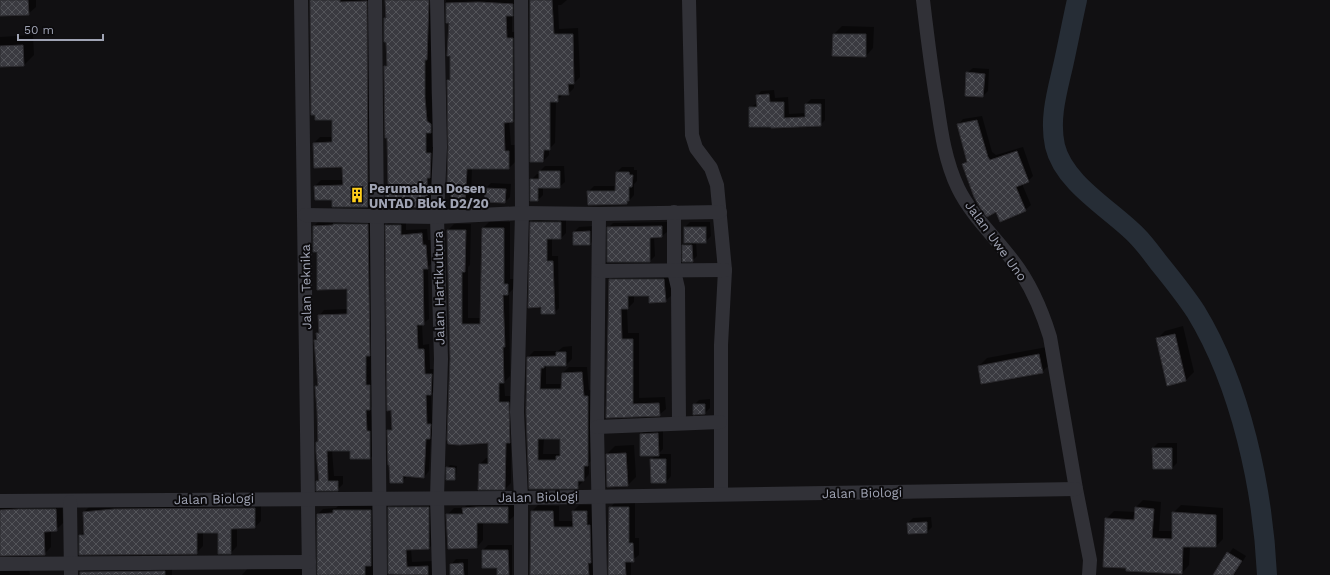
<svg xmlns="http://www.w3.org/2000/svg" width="1330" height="575" font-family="'Work Sans',sans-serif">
<defs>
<pattern id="building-cross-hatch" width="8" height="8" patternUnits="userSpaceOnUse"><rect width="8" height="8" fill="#3a3a40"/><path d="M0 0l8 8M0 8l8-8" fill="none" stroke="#535459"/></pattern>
</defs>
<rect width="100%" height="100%" fill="#111012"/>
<g fill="#0007" fill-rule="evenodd">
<path d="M0,0H36V7L28,14Z"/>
<path d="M311,0H372L374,200L368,206L333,199L315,186L321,180H344L343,166L314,143L320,137H333V119Z"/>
<path d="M386,0H435L433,9L431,92L433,115L437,126L432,131V147H437L433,200L427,206L386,186L389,184L385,66L388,64L385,18L387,16Z"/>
<path d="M446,0H519L518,9L512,16V32H518L519,115L513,121H509L511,145H515V162L509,168H472L471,196L465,202L448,80L451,78L450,22H447Z"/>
<path d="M531,0H567L561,5H558L559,29L578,28L580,77L574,83V88L568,94H564L556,101L555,143L549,149V155L543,161Z"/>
<path d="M842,26L874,27L873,48L866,56L834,34Z"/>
<path d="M33,35L34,55L24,65L0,66V37Z"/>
<path d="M973,68L989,69L988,91L983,96L967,73Z"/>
<path d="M774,90L775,98L788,97L789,114L806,113V104L811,99H825V120L820,125L750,126V108L757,103V96L761,91Z"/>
<path d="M982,116L992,152L996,155L1023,147L1033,176L1028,181L1022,184L1031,205L1025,210L997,211L963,164L968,160L958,125L963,119Z"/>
<path d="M545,166H564L565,182L559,187H543V195L538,200L531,180L537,174H540V171Z"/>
<path d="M622,167H634V170H637V181L634,184V195L627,203L588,192L594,186H617V172Z"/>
<path d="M491,183L511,184L510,197L505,202L486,188Z"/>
<path d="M536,217H566V233L561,238H552V256H558L559,308L554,313L531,222Z"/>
<path d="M374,219L375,350L371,354V380H375V404L371,408L376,453L370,458H351V450H332L334,476H343V484L337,490L317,482L320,479L317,443L319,441L316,386L319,383L315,340L319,331V316L324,310L348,309V288L318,251L314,226L319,221Z"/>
<path d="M392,220H406V230L427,229L428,240H431L433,262L428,267L429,319L422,324L423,345L429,344L430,369H437L436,389L431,394L432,419H436L435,433L431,437L429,471L424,477L408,475L402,482L388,431L393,426L386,225Z"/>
<path d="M489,222H510V279H514V288L509,293L510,376L504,382L505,396H514L516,436L511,441V483L505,489L480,464L486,458H489V442L450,359L448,230L454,224H471L470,265L468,267V318H481L483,228Z"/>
<path d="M667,222V232L662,236L654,237L655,256L650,261L608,228L613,223Z"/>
<path d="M690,222H710L711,236L705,242H696L697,256L692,261L684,245L685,243V227Z"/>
<path d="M595,226V239L590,244L574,232L579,227Z"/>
<path d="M617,273H671L672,295L665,301L650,295H634V302L627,309L628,333H639V398L665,397L666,409L659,415L607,417L610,280Z"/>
<path d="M1183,326L1194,372L1186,380L1157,339L1165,331Z"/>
<path d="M572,346V359L566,365H546V384H562L563,373L569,367H587L589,390H593V459L589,463V474L577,488H530L528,357L534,351H558L563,347ZM544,438H561V453L559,454H543Z"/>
<path d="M1047,347L1050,364L1042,372L979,366L987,358Z"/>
<path d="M710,399V408L705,413L694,405L699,400Z"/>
<path d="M663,428V449L658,454H671V476L666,482L651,460L656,455L641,434L646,429Z"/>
<path d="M1158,443H1177V463L1172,468L1153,448Z"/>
<path d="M634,445L636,477L628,485L607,454L615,446Z"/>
<path d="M450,465L457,466L456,477L454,479L447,468Z"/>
<path d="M1143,500L1161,502L1159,531H1173V513L1181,505L1223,508V539L1216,546H1190L1189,565L1182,573L1106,519L1114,511L1136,512V507Z"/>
<path d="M0,501L62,502L63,523L56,530L51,531V547L44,554L0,555Z"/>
<path d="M514,501V516L507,522H483V540L477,547L449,548L447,515L454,508H464L470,502Z"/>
<path d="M616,501H635V538H639V555L631,561V575H610V508Z"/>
<path d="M261,502V521L255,527L237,528V546L231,553L219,532H203V546L196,553L80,536L85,531L84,512L90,506Z"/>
<path d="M394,502H434V543L429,548L411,549L412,562L433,561V575H390L389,508Z"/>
<path d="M376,504L374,575H318V514L323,509L336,508L339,505Z"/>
<path d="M538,505L559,506V521H574L573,511L579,505H592L594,575H531L532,511Z"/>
<path d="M931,517L932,527L927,532L908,523L913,518Z"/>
<path d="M488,545H512V575H498V567L483,550Z"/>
<path d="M1233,548L1246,556L1234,575H1214Z"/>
<path d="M456,559H468V575H451V565Z"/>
<path d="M0,561L29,566L30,575H0Z"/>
<path d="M307,564V575H242L249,567Z"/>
<path d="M88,565H172V575H80Z"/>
</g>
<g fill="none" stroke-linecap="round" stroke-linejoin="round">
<path stroke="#262d36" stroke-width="20" d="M1077,0C1072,22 1068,44 1063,66C1057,92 1049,119 1055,146C1064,184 1112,210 1137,236C1145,244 1152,254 1159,263C1172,279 1185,295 1196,312C1241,386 1263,489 1267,575"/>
</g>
<g fill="url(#building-cross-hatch)" stroke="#2b2a2e" fill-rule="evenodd">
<path d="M0,0H28L29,15L0,16Z"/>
<path d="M310,0H340V2L367,1L368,207H332V200H315L314,186L343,185L342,167L314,168L313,143L332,142V120H315V115H311Z"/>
<path d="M385,0H429L427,60H425V98L427,121L431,124V133H426V153H431L430,178H427L428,207L385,208V186L388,185L387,138H385L384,66H387L386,42H384V18H386Z"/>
<path d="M530,0H552L554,34H573L574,84H568L569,95H558V102H550V150H544L543,162H530Z"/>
<path d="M479,2L513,4V16H506L507,38H513V122L504,123L505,151H509V169H467L465,203H451V183H447L448,147L447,80H450V56H447L449,23H446V3Z"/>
<path d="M833,34H866V57L832,56Z"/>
<path d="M23,45L24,66L0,67V46Z"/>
<path d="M966,72L985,74L983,97L965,96Z"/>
<path d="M769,94L770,102H784V118L805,117V104H821V126L771,128V127H749V107H757L756,95Z"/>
<path d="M977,120L988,157L990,160L1017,151L1029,182L1016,187L1026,211L1000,222L996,212L987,217L982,211L974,197L962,164L967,162L957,124Z"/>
<path d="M539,171H560V188H538V201H530V179H539Z"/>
<path d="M616,172H629L630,175H633L632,187H629V201H627V204L588,205L587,191H615Z"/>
<path d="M485,188L506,189L505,203L484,202Z"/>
<path d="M530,222H561V239H547V261H553L555,314H541V307L528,308Z"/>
<path d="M333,224H368L370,356H366V385H370V410H366L367,431H370V459H350V451H327L328,481H338V491H316V481H319L316,451V442H318L317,410L315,386H318L314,340H317L316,333H319L318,315L347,314V289L317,290V252H313V226L333,225Z"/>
<path d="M385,225H401V235L422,233L423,245H426L427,259L428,269H423L424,325H417L418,349H424L425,374H432L431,395H426L427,424H431L430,439H426L424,478L403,476V483H390L389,465H388L387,430H392L391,410L387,411Z"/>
<path d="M662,226V237L650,238V262H607V227Z"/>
<rect x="684" y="227" width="22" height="16"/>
<path d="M482,228H504V284H508V295H503L505,347H503L504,383H499V402H509L510,443H506L505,490H478L479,464H488V443L459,445L448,444L447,439L450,359L447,230H466L465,272H462V324H480Z"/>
<path d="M590,231V245H573V232Z"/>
<path d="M682,245H692L693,262H682Z"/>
<path d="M609,279H664L666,302L649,303V296H628V309H621L622,339H633V404L659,403L660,416L606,418Z"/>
<path d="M1175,334L1186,381L1167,386L1156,338Z"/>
<path d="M556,352H566V366H544V368H541L540,389H561L562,373L582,372L584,396H588V466H584V481H578V489H529L526,412L527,357L556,356ZM538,439H560V456H556V460H538Z"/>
<path d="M1039,354L1043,373L981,384L978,366Z"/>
<path d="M693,404H705V414L693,415Z"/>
<path d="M658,433L659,456H640V434Z"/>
<path d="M1152,448H1172V469H1153Z"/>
<path d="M626,453L628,486L607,487L606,454Z"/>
<path d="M650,459H666V483H651Z"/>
<path d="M446,467L455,468V480H446Z"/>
<path d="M388,507H429V549L406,550L407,567L428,566V575L388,574Z"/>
<path d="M478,507H508V523H477V548L448,549L446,514H463L462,508Z"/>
<path d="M609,507H629V543H633L634,562H625L626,575H608Z"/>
<path d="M1135,507L1154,509L1152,538L1172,539V512L1216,515V547H1183L1182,574L1126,571V568L1103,567L1105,518L1134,520Z"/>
<path d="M255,508V528L231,529V554H218V533H197V554L79,555V535H84L83,512L114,509Z"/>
<path d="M18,509H56L57,531L44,532L45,555L0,556V510Z"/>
<path d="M333,510H371V566H365V575H317V514L333,513Z"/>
<path d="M531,511H553L554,527H573L572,511H587V525H590L591,563H588L589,575H530Z"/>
<path d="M927,522V533L908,534L907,523Z"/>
<path d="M482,550H508L509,575H497V568H482Z"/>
<path d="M1227,552L1242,561L1233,575H1213Z"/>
<path d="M463,563L464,575H450V564Z"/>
<path d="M165,571V575H80V572Z"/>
</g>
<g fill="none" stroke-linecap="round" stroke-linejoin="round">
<g stroke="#313137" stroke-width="14">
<path d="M301,0L309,575"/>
<path d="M375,0L380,575"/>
<path d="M437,0L440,147L437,217L441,359L437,498L439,575"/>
<path d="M521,0L522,213L517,412L521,498V575"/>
<path d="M689,0L692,135L696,148L711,168L717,185L725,270L721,345V493"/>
<path d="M923,0C927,34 931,68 937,103C941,131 945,161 958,188C971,215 995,237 1013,261C1030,283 1042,311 1050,337L1076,489L1090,560L1089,575"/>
<path d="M674,212V271L678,288L679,422"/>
<path d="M599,214L597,427L600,575"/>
<path d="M305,215L437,217L522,213L599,214L720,212"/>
<path d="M599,271L725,270"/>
<path d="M597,427L720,422"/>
<path d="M0,501L521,498L1076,489"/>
<path d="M70,502L71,575"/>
<path d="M0,564L309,562"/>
</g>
</g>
<defs>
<g id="building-bare" transform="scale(1.2)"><path d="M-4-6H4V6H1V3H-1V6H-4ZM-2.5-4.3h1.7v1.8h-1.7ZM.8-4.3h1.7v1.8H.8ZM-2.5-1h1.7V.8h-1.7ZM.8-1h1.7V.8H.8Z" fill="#ffcf1b" stroke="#0c0b0d" stroke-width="2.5" paint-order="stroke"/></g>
</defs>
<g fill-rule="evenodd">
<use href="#building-bare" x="357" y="195"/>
</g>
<g text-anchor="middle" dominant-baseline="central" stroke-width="4" stroke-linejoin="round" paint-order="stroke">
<g font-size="13" font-weight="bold" fill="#a0a4b4" stroke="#0c0b0d" text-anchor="start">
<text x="369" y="188">Perumahan Dosen<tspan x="369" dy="15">UNTAD Blok D2/20</tspan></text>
</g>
<g font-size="13" fill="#a0a4b4" stroke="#0c0b0d">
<text transform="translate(996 241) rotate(54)">Jalan Uwe Uno</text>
<text transform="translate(306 287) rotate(-91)">Jalan Teknika</text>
<text transform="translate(439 288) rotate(-91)">Jalan Hartikultura</text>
<text transform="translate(862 493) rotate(-1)">Jalan Biologi</text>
<text transform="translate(538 497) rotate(-1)">Jalan Biologi</text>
<text transform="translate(214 499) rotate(-1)">Jalan Biologi</text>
</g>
</g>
<path d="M18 34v6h85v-6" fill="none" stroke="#a0a4b4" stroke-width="2"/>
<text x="24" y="34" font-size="12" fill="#a0a4b4" stroke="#0c0b0d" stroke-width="3" paint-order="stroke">50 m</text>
</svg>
